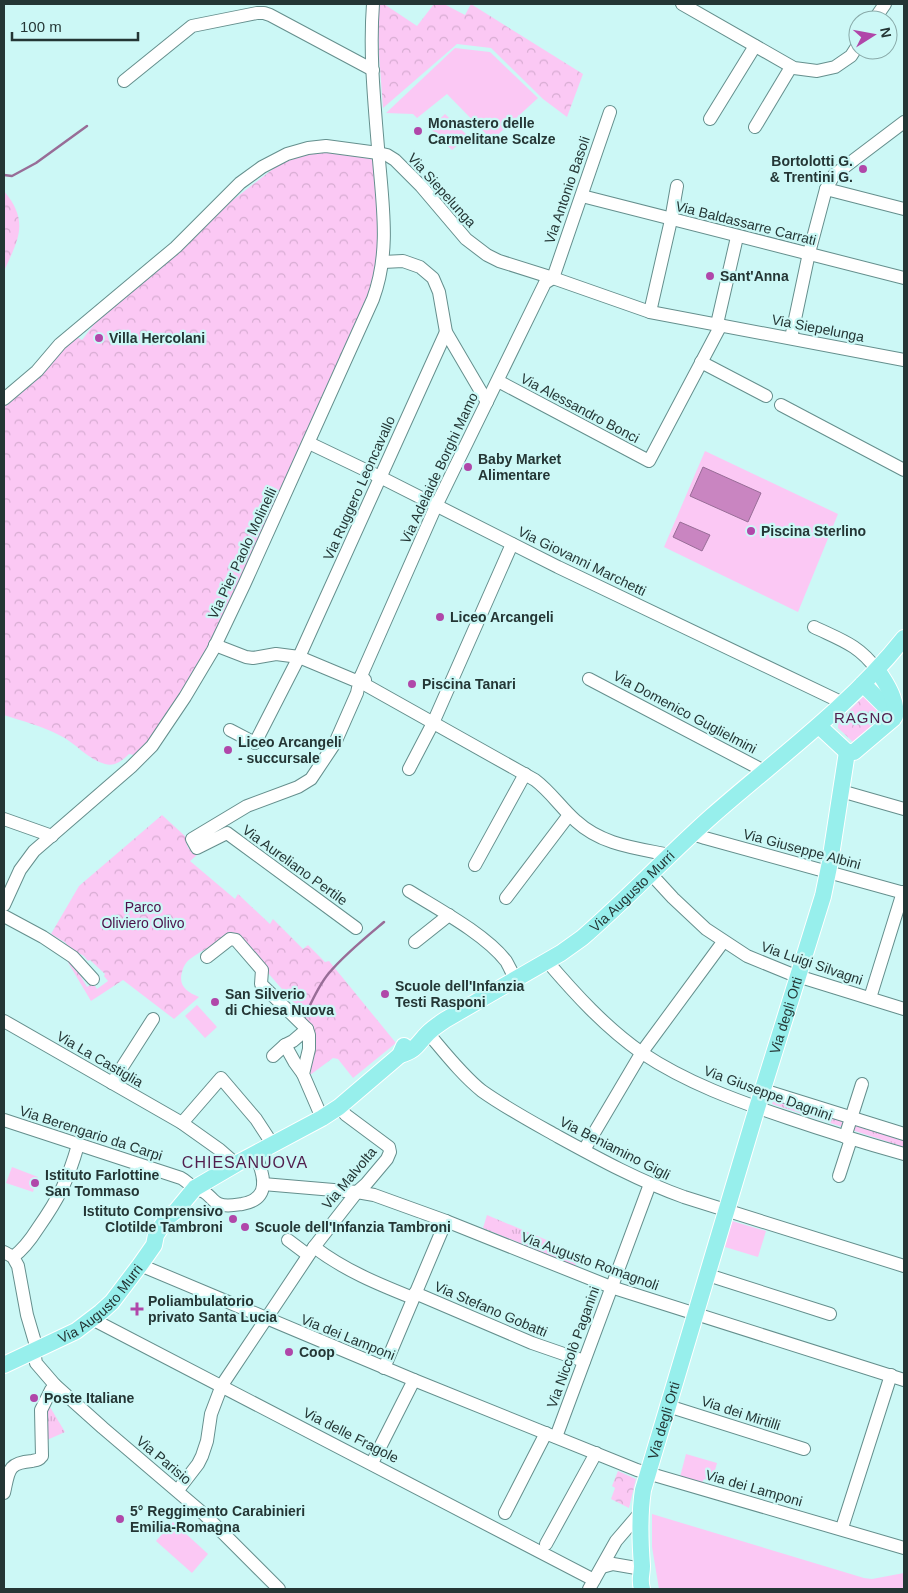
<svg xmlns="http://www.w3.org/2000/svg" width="908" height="1593" font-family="Arial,sans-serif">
<defs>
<pattern id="grass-tufts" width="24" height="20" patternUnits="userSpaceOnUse" patternTransform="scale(1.25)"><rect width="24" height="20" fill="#fbc8f4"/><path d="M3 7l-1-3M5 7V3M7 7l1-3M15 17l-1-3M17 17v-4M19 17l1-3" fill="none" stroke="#d7acd2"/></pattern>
<pattern id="forest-crowns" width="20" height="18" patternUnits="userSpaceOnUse" patternTransform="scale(1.25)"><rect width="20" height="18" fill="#fbc8f4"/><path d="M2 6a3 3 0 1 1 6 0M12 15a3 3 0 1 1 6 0" fill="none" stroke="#d7acd2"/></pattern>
</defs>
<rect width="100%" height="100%" fill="#ccf8f6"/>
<g fill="url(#grass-tufts)">
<path d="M775,1096L904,1138V1147L772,1104Z"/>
<path d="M487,1215L580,1254L575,1266L483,1228Z"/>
<path d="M48,1406L50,1407L65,1432L47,1440L46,1407Z"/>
</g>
<g fill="url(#forest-crowns)">
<path d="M377,4H384L417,26L434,4H444L465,15L471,4L583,74L567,117L543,99L491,48L457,44L383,108L379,54Z"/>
<path d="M319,149L347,152L374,160L380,213L375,282L194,680L149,740L134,755L129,754C123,760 115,767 105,764C87,759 76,743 59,735C42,726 22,721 4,715V405L25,387L75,336L82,340L98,319L224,207L278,165L300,153Z"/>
<path d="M4,191C30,222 18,240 4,271Z"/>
<path d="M867,696L886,718L853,742L838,728V722L863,697Z"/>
<path d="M162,815L186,837C186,847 189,850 197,855L190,861L235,899L238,894L270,924L273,919L303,949L308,945L325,962L329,961L396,1043L353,1078L338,1059L333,1058L306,1078L309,1060L294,1009L295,1004L234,934C220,942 203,949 190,959C186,962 183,967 182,972C178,986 187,992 199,997L174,1019L123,980L91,1001L63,954L70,958L87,987L93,983L97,989L108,981L104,976L105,974L90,960L88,961L84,956L66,946V943L51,934L79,886Z"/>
<path d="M618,1471L636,1479L629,1508L611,1499L615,1488L612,1486Z"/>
</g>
<g fill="#fbc8f4">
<path d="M455,48L490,52L538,98L492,140L447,94L417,118L413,114L386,113Z"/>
<path d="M445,114L468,136L452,150L430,128Z"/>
<path d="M705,451L838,514L798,612L664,547Z"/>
<path d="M197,1005L217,1027L205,1038L185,1016Z"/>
<path d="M12,1167L38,1177L33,1192L6,1183Z"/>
<path d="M732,1221L766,1231L758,1257L725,1247Z"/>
<path d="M686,1454L717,1463L712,1481L704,1479L702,1483L680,1477Z"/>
<path d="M652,1514L864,1578L872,1579L904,1573V1589H659L652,1547Z"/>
<path d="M173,1522L208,1554L192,1573L156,1541Z"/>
</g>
<g fill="#c985c1" stroke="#986d97">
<path d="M703,467L761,493L748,522L690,496Z"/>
<path d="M680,522L710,535L702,551L673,537Z"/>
</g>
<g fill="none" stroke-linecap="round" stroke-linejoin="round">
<g stroke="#986d97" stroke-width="2.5">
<path d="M4,175L12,176L36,163L87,126"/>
<path d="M304,1018C311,1003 318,986 329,973C345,954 365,938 384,922"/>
</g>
<g stroke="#658f8d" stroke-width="14">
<g id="minor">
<path d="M682,4L794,68L817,71L835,67L851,56L858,45"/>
<path d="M874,20L885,4"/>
<path d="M124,81L192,26L257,13H264L270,15L373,70"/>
<path d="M710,119L755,46"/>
<path d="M755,127L791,67"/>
<path d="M826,189L904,209"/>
<path d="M582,196L904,278"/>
<path d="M383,262L403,261L420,267L433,278L439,292L446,332L487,402"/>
<path d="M553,278L610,112"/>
<path d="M650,312L671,220L677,186"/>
<path d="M717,324L737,237"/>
<path d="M791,338L809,253L826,189L834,175L904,122"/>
<path d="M701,362L766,396"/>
<path d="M498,381L649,461L721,325"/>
<path d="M4,399L37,371L60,344L176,247L240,183L262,167L287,154L308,148L326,146L378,153L387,155L395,160L421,186L466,239L487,255L499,261L553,278L650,312L904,360"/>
<path d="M781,405L904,470"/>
<path d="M309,443L380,477L558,567L843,703"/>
<path d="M814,627C841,640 859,645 877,670"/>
<path d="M215,645L246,657L253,658L276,654L299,657L354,680"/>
<path d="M361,676L436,506L545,283L553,278"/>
<path d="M361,676L365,680L364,684L535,780C551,792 561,808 576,821C602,845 636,848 670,855"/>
<path d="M589,679L766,772"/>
<path d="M230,730L255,743L299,657L446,332"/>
<path d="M409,769L433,723L512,544"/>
<path d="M841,791L904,809"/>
<path d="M4,819L52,836"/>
<path d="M693,834L705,838L904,893"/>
<path d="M475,865L525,774"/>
<path d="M650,873L673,898L706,929L747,956L791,974L904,1009"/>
<path d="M409,891C438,909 485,934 506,961C509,966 512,973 515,978"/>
<path d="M506,898L569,815"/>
<path d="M4,905L20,870L34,851L131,767L152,746L185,697L213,650L244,585L373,299C390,253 383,208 379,160C375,108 369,56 373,4"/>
<path d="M4,916L43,937L73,957L93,979"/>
<path d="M356,928L227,833L197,848L192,839L247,806L298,787L311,779L335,743L357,693L358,688"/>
<path d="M415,942L449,915"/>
<path d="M207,957L230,939L236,940L262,970L261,984L307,1029L309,1035V1049L303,1074L322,1118"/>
<path d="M546,960C575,994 605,1027 642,1053C687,1083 737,1101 788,1118C826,1131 865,1143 904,1154"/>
<path d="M870,998L903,892"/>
<path d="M4,1021L182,1123L220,1150L236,1164"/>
<path d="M428,1033C445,1053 462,1075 482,1091C506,1108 532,1122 557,1136C599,1159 639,1181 684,1197L904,1266"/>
<path d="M273,1056L285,1045"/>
<path d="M303,1074L295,1063L285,1045L293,1041L307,1029"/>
<path d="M112,1083L153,1019"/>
<path d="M763,1090L904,1134"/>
<path d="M4,1120L181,1178C187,1181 191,1187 197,1189C199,1190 202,1191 204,1192C210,1195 213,1202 219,1204C226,1207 235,1205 242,1204C272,1199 264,1174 255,1154"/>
<path d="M182,1123L221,1078L256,1119L273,1145"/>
<path d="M845,1137L862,1084"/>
<path d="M584,1150L642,1052L723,942"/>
<path d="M839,1176L851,1139"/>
<path d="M263,1184L357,1192L374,1195L446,1221L611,1287L904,1380"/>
<path d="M288,1240L308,1255"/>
<path d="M314,1247C344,1270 378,1284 413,1298"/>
<path d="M4,1252L13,1257L18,1266L27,1315L37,1349"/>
<path d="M13,1257C24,1249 31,1239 38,1228C59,1198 68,1180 78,1145"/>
<path d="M140,1265L414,1380L637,1470L904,1548"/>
<path d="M708,1275L830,1314"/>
<path d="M415,1293L532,1343L584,1361"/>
<path d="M92,1319L594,1580"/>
<path d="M37,1349L35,1357L36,1363L55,1385L103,1428L205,1515L279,1589"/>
<path d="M384,1368L446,1221"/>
<path d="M668,1406L804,1449"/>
<path d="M556,1437L650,1184"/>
<path d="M372,1463L414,1380"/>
<path d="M178,1490L198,1464L202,1456L207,1441L211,1414L222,1385L314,1247L357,1192L366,1184L387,1159L390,1152L389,1147L346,1115L339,1107"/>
<path d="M4,1493C9,1471 7,1463 32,1461C37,1460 39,1460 42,1456L41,1410L51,1390L55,1385"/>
<path d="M505,1513L546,1433"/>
<path d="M842,1528L891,1375"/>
<path d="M546,1544L596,1453"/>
<path d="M602,1567L613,1564L642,1569"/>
<path d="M589,1589L616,1541L640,1513"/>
</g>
</g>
<g stroke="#fff" stroke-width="18">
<g id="major">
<path d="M863,684L895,716"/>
<path d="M819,726L847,752H854L893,719C901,705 885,681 877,670"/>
<path id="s1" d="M400,1055C417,1050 417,1044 428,1033C433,1028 439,1024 445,1020L561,953L582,938C627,899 668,855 712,816C778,758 849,707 904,638"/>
<path id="s2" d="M4,1365L76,1331L101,1312L112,1302L140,1265L154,1245L156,1235L167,1218L176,1211L195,1188L236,1164L322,1118L339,1107L400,1055L404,1046"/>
<path id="s3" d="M642,1589C639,1579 642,1575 642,1566C640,1540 639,1516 643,1490L757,1108L823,896L830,862L847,752"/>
</g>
</g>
<use href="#minor" stroke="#fff" stroke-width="12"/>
<use href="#major" stroke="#97efec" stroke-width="16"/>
</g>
<g fill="#b047a9" stroke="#ccf8f6" stroke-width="2">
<circle cx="418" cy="131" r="5"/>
<circle cx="863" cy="169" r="5"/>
<circle cx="710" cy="276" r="5"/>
<circle cx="99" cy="338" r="5"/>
<circle cx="468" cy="467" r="5"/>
<circle cx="751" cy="531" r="5"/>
<circle cx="440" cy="617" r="5"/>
<circle cx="412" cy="684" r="5"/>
<circle cx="228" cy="750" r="5"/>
<circle cx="385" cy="994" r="5"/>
<circle cx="215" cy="1002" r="5"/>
<circle cx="35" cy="1183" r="5"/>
<circle cx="233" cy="1219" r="5"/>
<circle cx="245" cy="1227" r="5"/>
<path d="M134.5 1301.5h5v5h5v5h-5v5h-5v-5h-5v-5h5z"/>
<circle cx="289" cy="1352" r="5"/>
<circle cx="34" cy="1398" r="5"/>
<circle cx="120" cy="1519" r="5"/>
</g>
<g text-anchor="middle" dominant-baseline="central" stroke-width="4.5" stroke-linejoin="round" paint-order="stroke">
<g font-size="14" font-weight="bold" fill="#243635" stroke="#ccf8f6" text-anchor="start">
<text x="428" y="123">Monastero delle<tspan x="428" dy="16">Carmelitane Scalze</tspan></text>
<text x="853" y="161" text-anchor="end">Bortolotti G.<tspan x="853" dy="16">&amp; Trentini G.</tspan></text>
<text x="720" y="276">Sant'Anna</text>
<text x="109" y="338">Villa Hercolani</text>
<text x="478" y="459">Baby Market<tspan x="478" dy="16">Alimentare</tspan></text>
<text x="761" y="531">Piscina Sterlino</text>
<text x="450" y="617">Liceo Arcangeli</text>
<text x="422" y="684">Piscina Tanari</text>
<text x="238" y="742">Liceo Arcangeli<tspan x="238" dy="16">- succursale</tspan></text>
<text x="395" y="986">Scuole dell'Infanzia<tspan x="395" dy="16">Testi Rasponi</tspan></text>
<text x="225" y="994">San Silverio<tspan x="225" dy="16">di Chiesa Nuova</tspan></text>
<text x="45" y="1175">Istituto Farlottine<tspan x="45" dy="16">San Tommaso</tspan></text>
<text x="223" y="1211" text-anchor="end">Istituto Comprensivo<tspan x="223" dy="16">Clotilde Tambroni</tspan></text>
<text x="255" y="1227">Scuole dell'Infanzia Tambroni</text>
<text x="148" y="1301">Poliambulatorio<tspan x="148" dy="16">privato Santa Lucia</tspan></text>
<text x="299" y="1352">Coop</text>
<text x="44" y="1398">Poste Italiane</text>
<text x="130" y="1511">5° Reggimento Carabinieri<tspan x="130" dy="16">Emilia-Romagna</tspan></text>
</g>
<g font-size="14" fill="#243635" stroke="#ccf8f6">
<text transform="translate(442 190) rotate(48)">Via Siepelunga</text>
<text transform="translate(567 190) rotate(-71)">Via Antonio Basoli</text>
<text transform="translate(746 223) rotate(14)">Via Baldassarre Carrati</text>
<text transform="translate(818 328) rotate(11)">Via Siepelunga</text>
<text transform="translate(580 408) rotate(28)">Via Alessandro Bonci</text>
<text transform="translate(439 468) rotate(-65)">Via Adelaide Borghi Mamo</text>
<text transform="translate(359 488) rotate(-66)">Via Ruggero Leoncavallo</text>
<text transform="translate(242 553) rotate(-65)">Via Pier Paolo Molinelli</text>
<text transform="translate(582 561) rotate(26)">Via Giovanni Marchetti</text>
<text transform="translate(685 712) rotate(28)">Via Domenico Guglielmini</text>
<text transform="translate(802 849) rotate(15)">Via Giuseppe Albini</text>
<text transform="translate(295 865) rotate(36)">Via Aureliano Pertile</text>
<text stroke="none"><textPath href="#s1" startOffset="286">Via Augusto Murri</textPath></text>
<text transform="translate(812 963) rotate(19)">Via Luigi Silvagni</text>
<text stroke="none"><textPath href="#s3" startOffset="595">Via degli Orti</textPath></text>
<text transform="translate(100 1059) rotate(30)">Via La Castiglia</text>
<text transform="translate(768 1093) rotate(20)">Via Giuseppe Dagnini</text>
<text transform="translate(91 1133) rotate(18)">Via Berengario da Carpi</text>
<text transform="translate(615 1148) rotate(27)">Via Beniamino Gigli</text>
<text transform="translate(349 1178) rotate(-50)">Via Malvolta</text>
<text transform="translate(590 1261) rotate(20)">Via Augusto Romagnoli</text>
<text stroke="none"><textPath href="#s2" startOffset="116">Via Augusto Murri</textPath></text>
<text transform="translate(491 1309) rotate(23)">Via Stefano Gobatti</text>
<text transform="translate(348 1337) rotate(22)">Via dei Lamponi</text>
<text transform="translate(573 1347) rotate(-70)">Via Niccolò Paganini</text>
<text transform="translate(741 1413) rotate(18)">Via dei Mirtilli</text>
<text stroke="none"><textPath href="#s3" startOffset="172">Via degli Orti</textPath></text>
<text transform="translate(351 1435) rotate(27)">Via delle Fragole</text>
<text transform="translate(164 1460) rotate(40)">Via Parisio</text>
<text transform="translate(754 1488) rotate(16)">Via dei Lamponi</text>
</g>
<g font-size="14" fill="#4c1049" stroke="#ccf8f6">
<text x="143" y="907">Parco<tspan x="143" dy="16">Oliviero Olivo</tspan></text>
</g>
<g font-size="15" letter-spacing="1" fill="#511e4d" stroke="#ccf8f6">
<text x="864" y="717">RAGNO</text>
</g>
<g font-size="16" letter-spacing="1" fill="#511e4d" stroke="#ccf8f6">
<text x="245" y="1162">CHIESANUOVA</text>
</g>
</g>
<rect width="908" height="1593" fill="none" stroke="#243635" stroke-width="10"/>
<g transform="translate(873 35) rotate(79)"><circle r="24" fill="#ccf8f6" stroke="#89aaa9"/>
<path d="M0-4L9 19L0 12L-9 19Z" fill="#b047a9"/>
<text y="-8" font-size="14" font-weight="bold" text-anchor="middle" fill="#243635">N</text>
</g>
<path d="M12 32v8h126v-8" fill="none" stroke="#243635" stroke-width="2.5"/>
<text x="20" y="32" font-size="15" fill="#243635" stroke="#ccf8f6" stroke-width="4" paint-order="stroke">100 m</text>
</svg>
